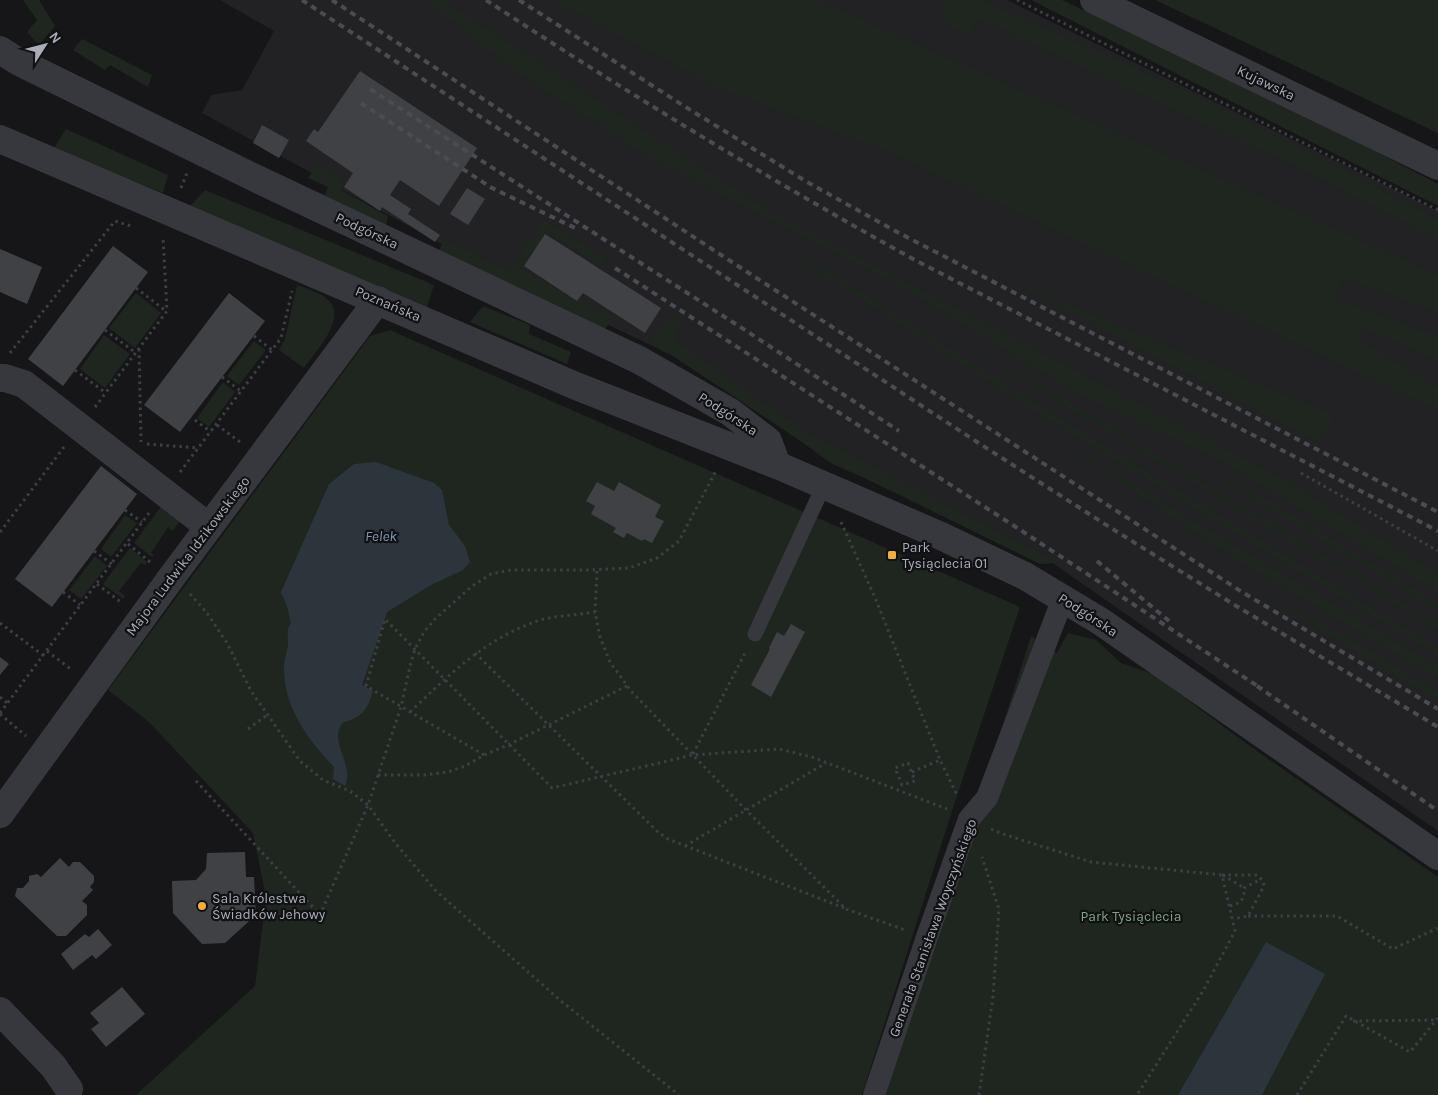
<svg xmlns="http://www.w3.org/2000/svg" width="1438" height="1095" font-family="Karla,sans-serif">
<rect width="100%" height="100%" fill="#161618"/>
<path fill="#222225" d="M220,0H1007L1438,211V831L1038,553L832,464L706,372L449,248L202,113L211,95L242,90L274,31Z"/>
<g fill="#1e261f">
<path d="M23,0H39L55,26L39,45L27,32L37,20Z"/>
<path d="M427,0H442L771,212L1283,479L1438,574V592L1219,460L1073,391L902,287L650,158L511,68Z"/>
<path d="M552,0H817L1438,275V312L1343,278L1335,299L1438,336V360L1366,329L1357,339L1438,388V411L1425,404L887,151L719,88Z"/>
<path d="M943,0H981L1192,93L1438,219V240L1304,170L979,19L967,37L941,20Z"/>
<path d="M1031,0H1062L1256,91L1270,96L1438,184V206Z"/>
<path d="M1155,0H1438V133Z"/>
<path d="M82,39L152,75L148,87L110,65L105,70L73,50Z"/>
<path d="M66,129L168,175L163,193L54,148Z"/>
<path d="M317,166L342,179L341,190L388,216L385,233L322,201L328,187L308,178Z"/>
<path d="M205,190L434,285L427,307L190,206Z"/>
<path d="M544,220L607,259L601,267L547,231L520,269L613,318L604,331L438,253L444,239L510,271Z"/>
<path d="M777,245L831,273L1059,418L1438,648V656L1049,420Z"/>
<path d="M1011,281L1334,415L1319,443Z"/>
<path d="M297,285C305,288 315,291 323,296C353,313 316,351 304,368L279,350L285,339Z"/>
<path d="M136,293L161,313L135,348L109,328Z"/>
<path d="M483,306L530,325L529,334L571,352L567,364L470,322Z"/>
<path d="M674,315L682,319L674,339L802,430L1058,563L1040,564L832,462L649,340Z"/>
<path d="M390,330L1020,607L952,811L862,1095H136L255,986L266,897L253,833L149,722L108,690L370,336Z"/>
<path d="M104,335L130,354L105,388L80,369Z"/>
<path d="M949,336L1061,397L1438,624V630Z"/>
<path d="M254,341L266,350L239,385L227,376Z"/>
<path d="M223,382L235,392L209,427L197,418Z"/>
<path d="M1047,433L1438,667V678L1224,552Z"/>
<path d="M1196,465L1271,502L1438,604V610Z"/>
<path d="M163,504L182,519L172,531L168,527L151,553L154,555L152,557L134,543Z"/>
<path d="M125,515L137,523L111,557L101,549Z"/>
<path d="M130,548L147,562L146,565L141,563L119,591L125,596L123,599L103,584Z"/>
<path d="M95,556L107,566L81,599L69,590Z"/>
<path d="M1227,573L1357,643L1438,692V701Z"/>
<path d="M1068,633L1096,640L1121,663L1153,674L1247,744L1438,877V1095H885L1031,636L1057,653Z"/>
</g>
<g fill="#2c353c">
<path d="M376,462L434,483L442,490L449,525L465,546L470,562L463,570L431,585L387,612L362,685L373,691C367,711 362,717 342,723C341,726 338,731 338,734C337,750 353,769 345,786L333,779L334,767C309,741 285,709 284,671C283,662 287,653 288,645C289,635 285,632 291,623L287,606L281,592L329,484L354,464Z"/>
<path d="M1266,942L1325,974L1262,1095H1178Z"/>
</g>
<g fill="#404145">
<path d="M360,71L477,148L439,206L400,180L390,195L411,209L408,214L440,235L435,242L382,207L380,211L344,187L353,173L306,141L314,129L318,132Z"/>
<path d="M262,125L289,140L279,158L253,143Z"/>
<path d="M467,188L485,199L468,225L450,214Z"/>
<path d="M545,234L661,308L645,333L583,293L577,301L524,266Z"/>
<path d="M113,246L148,272L63,386L28,359Z"/>
<path d="M0,249L42,267L27,304L0,292Z"/>
<path d="M229,293L265,321L180,432L144,405Z"/>
<path d="M101,466L137,494L52,607L15,579Z"/>
<path d="M597,482L614,491L619,482L661,505L655,517L664,521L652,543L644,539L642,541L627,533L624,538L613,532L616,528L591,514L595,506L586,501Z"/>
<path d="M791,624L805,632L771,697L751,685L770,649L769,648L777,632L784,636Z"/>
<path d="M0,657L9,664L0,675Z"/>
<path d="M245,852L246,877H254L256,915L225,943L202,944L173,913L172,881L196,880L206,869L207,853Z"/>
<path d="M60,858L69,867L73,862H80L94,876V882L90,887L93,890L82,901L87,905V915L66,936H57L15,896L17,888H23L29,881V876L37,874L41,877Z"/>
<path d="M98,929L112,945L96,959L92,955L73,970L61,954L85,934L89,937Z"/>
<path d="M122,987L145,1014L106,1047L91,1029L99,1023L90,1013Z"/>
</g>
<g fill="none" stroke-linecap="round" stroke-linejoin="round">
<g stroke="#3d3f44" stroke-width="3" stroke-dasharray="2.5 4" stroke-linecap="butt">
<path d="M1017,0L1438,210"/>
<path d="M181,188L187,173"/>
<path d="M136,288L166,311"/>
<path d="M105,330L136,353"/>
<path d="M254,336L272,350"/>
<path d="M139,349L141,442"/>
<path d="M10,353L115,221L134,227"/>
<path d="M75,370L106,393"/>
<path d="M222,377L242,392"/>
<path d="M95,407L167,311L163,237"/>
<path d="M195,420L211,432"/>
<path d="M217,425L240,442"/>
<path d="M147,444L199,448"/>
<path d="M180,472L281,338L292,291"/>
<path d="M1301,473L1438,551"/>
<path d="M125,510L142,522"/>
<path d="M841,522L876,600L940,760L958,797"/>
<path d="M0,532L64,447"/>
<path d="M128,544L150,562"/>
<path d="M94,551L112,564"/>
<path d="M597,571L595,612L600,637L610,662L631,691L746,810L846,909L905,930"/>
<path d="M97,584L122,603"/>
<path d="M63,592L80,605"/>
<path d="M190,594L207,613L227,643L251,691L300,761L323,780L350,791L368,805L396,844L436,891L561,1001L679,1095"/>
<path d="M0,623L44,656"/>
<path d="M47,651L72,670"/>
<path d="M475,653L658,832L668,839L844,908"/>
<path d="M0,697L7,703"/>
<path d="M410,712C449,675 483,641 534,622C548,616 578,615 595,612"/>
<path d="M0,713L149,513"/>
<path d="M0,714L26,736"/>
<path d="M248,729L267,715"/>
<path d="M693,754L746,651"/>
<path d="M484,755L366,686L385,619L552,788L693,755L779,749L812,757L947,809"/>
<path d="M908,763L915,781L902,785L895,768Z"/>
<path d="M912,772L940,760"/>
<path d="M378,775H424L448,772L465,766L484,755L510,744L627,686"/>
<path d="M196,781L320,915L368,805L401,707L411,662L415,649L424,632L434,620L471,587L491,574L511,570H589L629,568L657,558L679,541L717,469"/>
<path d="M991,829L1003,834L1091,862L1222,875L1235,931L1203,991L1137,1095"/>
<path d="M685,846L826,763"/>
<path d="M1222,875H1257L1263,881L1264,886L1248,916L1233,919"/>
<path d="M1223,875L1244,888"/>
<path d="M1230,906L1239,903L1244,897V888L1261,879"/>
<path d="M1248,916H1337L1393,949L1438,928"/>
<path d="M1353,1021L1437,1020"/>
<path d="M979,1095L993,996L999,909L982,857"/>
<path d="M1297,1095L1346,1016L1410,1052L1438,1018"/>
</g>
<path stroke="#37383d" stroke-width="15" d="M755,634L824,485"/>
<path stroke="#37383d" stroke-width="22" d="M874,1095L927,937L969,819L987,798L1063,598"/>
<g stroke="#37383d" stroke-width="28">
<path d="M0,378H5L24,384L209,527"/>
<path d="M0,814L171,578L378,300"/>
<path d="M0,1011L53,1066L69,1089"/>
</g>
<g stroke="#37383d" stroke-width="28">
<path d="M1094,0L1438,166"/>
<path d="M0,50L19,62L253,177L639,360L730,412L768,441L777,465"/>
<path d="M0,139L576,386L777,465L939,535L1025,576L1100,621L1438,856"/>
</g>
<g stroke="#4a4c52" stroke-width="4" stroke-dasharray="6 5" stroke-linecap="butt">
<path d="M302,0L977,442L1111,528L1233,604L1438,727"/>
<path d="M332,0L741,268L1242,592L1438,709"/>
<path d="M486,0C626,92 768,179 915,260L1438,531"/>
<path d="M519,0L684,106L807,182L899,233L1438,512"/>
<path d="M370,89L748,332L899,431"/>
<path d="M361,103L492,188L575,228"/>
<path d="M615,268L1022,531L1262,689"/>
<path d="M1097,561L1169,621"/>
<path d="M1257,686L1438,811"/>
</g>
</g>
<g fill="#f2b134" stroke="#111113" stroke-width="2">
<rect x="887" y="550" width="10" height="10" rx="2.5"/>
<circle cx="202" cy="906" r="5"/>
</g>
<g text-anchor="middle" dominant-baseline="central" stroke-width="4.5" stroke-linejoin="round" paint-order="stroke">
<g font-size="14" fill="#a8adb8" stroke="#111113">
<text transform="translate(1266 83) rotate(26)">Kujawska</text>
<text transform="translate(367 231) rotate(25)">Podgórska</text>
<text transform="translate(388 304) rotate(23)">Poznańska</text>
<text transform="translate(728 414) rotate(33)">Podgórska</text>
<text transform="translate(188 556) rotate(-53)">Majora Ludwika Idzikowskiego</text>
<text transform="translate(1088 615) rotate(33)">Podgórska</text>
<text transform="translate(933 928) rotate(-70)">Generała Stanisława Woyczyńskiego</text>
</g>
<g font-size="14" fill="#a8adb8" stroke="#111113" text-anchor="start">
<text x="902" y="547">Park<tspan x="902" dy="16">Tysiąclecia 01</tspan></text>
<text x="212" y="898">Sala Królestwa<tspan x="212" dy="16">Świadków Jehowy</tspan></text>
</g>
<g font-size="14" fill="#7fa381" stroke="#111113">
<text x="1131" y="916">Park Tysiąclecia</text>
</g>
<g font-size="15" font-style="italic" fill="#7f9bb3" stroke="#111113">
<text x="381" y="536">Felek</text>
</g>
</g>
<g transform="translate(45 45) rotate(54)" stroke="#111113" stroke-width="4" paint-order="stroke">
<path d="M0-4L9 19L0 12L-9 19Z" fill="#a8adb8"/>
<text y="-8" font-size="14" font-weight="bold" text-anchor="middle" fill="#a8adb8">N</text>
</g>
</svg>
